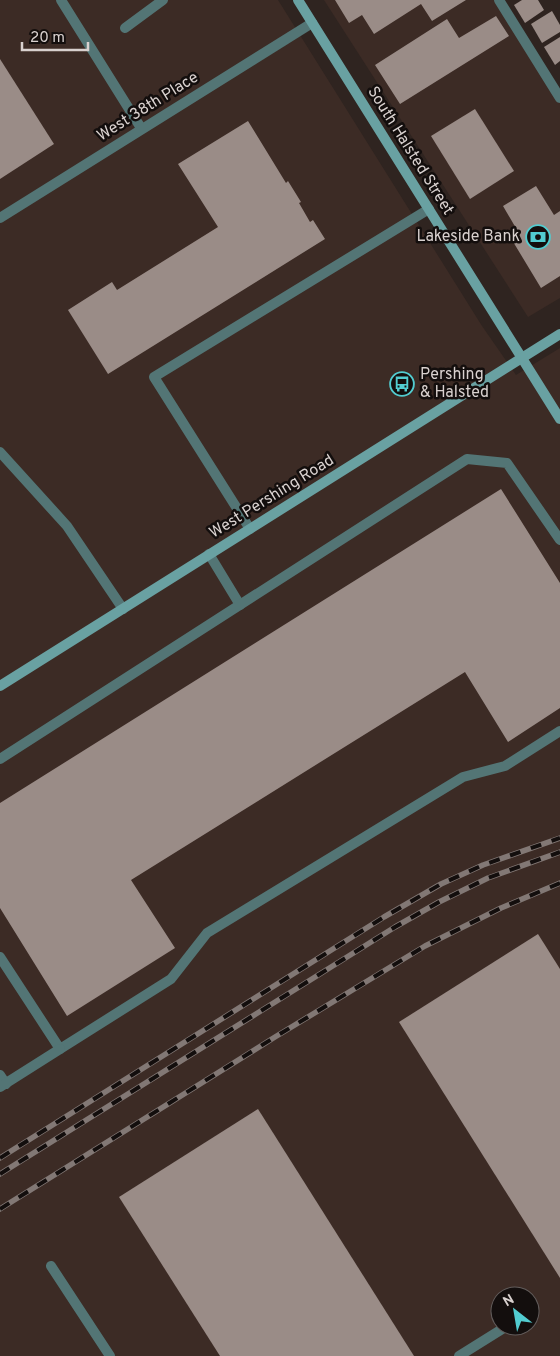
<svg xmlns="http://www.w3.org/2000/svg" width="560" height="1356" font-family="Overpass,sans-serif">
<rect width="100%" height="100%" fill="#2f2420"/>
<g fill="#3c2b25" fill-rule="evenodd">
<path d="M0,0H278L482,326L516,375L560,348V1356H0ZM500,1296H530V1326H500Z"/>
<path d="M324,0H499L560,98V298L528,317Z"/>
</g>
<g fill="#9a8c87">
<path d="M335,0H466L432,21L421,4L374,34L362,15L349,23Z"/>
<path d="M522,0H538L544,10L525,23L514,5Z"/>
<path d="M552,11L560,25V32L542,43L531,24Z"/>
<path d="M496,16L509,36L400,104L375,65L447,19L459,38Z"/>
<path d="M560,37V61L555,65L544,47Z"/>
<path d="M0,59L54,144L0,179Z"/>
<path d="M475,109L514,171L470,199L431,136Z"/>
<path d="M248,121L286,183L288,181L301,202L299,203L310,222L313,220L325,239L108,374L68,310L112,282L117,290L218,227L178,164Z"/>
<path d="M536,186L554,215L560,211V276L541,288L512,240L520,235L503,206Z"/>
<path d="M501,489L560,583V708L508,742L465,672L131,880L175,948L67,1016L0,908V803Z"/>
<path d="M538,934L560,969V1278L399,1022Z"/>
<path d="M258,1109L414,1356H220L119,1197Z"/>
</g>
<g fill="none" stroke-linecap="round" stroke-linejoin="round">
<g stroke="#537575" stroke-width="10">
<path d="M61,0L141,128"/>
<path d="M499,0L560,98"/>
<path d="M125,28L163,0"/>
<path d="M0,452L67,526L123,609"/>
<path d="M250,529L154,377L429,209"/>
<path d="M209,554L240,605"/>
<path d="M0,759L467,459L507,463L560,540"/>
<path d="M0,957L60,1049L171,979L207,933L463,777L505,766L560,731"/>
<path d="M0,1075L6,1084"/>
<path d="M0,1087L60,1049"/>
<path d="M51,1266L110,1356"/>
<path d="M459,1356L507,1326"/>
</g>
<path stroke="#537575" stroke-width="10" d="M0,218L312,23"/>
<g stroke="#69a1a2" stroke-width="10">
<path d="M298,0L560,419"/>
<path d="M0,686L560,334"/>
</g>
<g stroke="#827875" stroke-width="5.5">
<g id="rail">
<path d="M0,1158L384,917L441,884L483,865L560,838"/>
<path d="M0,1174L395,927L439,902L488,878L560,852"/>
<path d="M0,1209L275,1037L425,946L501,908L560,883"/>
</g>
</g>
<use href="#rail" stroke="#130e0d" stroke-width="4" stroke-dasharray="11" stroke-linecap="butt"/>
</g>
<defs>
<g id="bank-ring" transform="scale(1.25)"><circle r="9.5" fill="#130e0d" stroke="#52ccd0" stroke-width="1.5"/><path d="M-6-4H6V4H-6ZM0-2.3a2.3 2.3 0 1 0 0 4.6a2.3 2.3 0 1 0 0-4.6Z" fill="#52ccd0"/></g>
<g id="bus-ring" transform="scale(1.25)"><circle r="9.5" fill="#130e0d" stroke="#52ccd0" stroke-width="1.5"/><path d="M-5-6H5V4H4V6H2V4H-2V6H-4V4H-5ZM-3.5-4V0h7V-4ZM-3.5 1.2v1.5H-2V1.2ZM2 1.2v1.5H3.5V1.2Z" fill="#52ccd0"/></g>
</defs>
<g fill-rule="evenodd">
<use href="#bank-ring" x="538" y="237"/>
<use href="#bus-ring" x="402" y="384"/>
</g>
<g text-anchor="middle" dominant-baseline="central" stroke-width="5" stroke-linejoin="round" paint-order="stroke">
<g font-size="16" fill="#d9d1cf" stroke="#130e0d">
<text transform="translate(148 107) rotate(-32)">West 38th Place</text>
<text transform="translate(410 151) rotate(58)">South Halsted Street</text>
<text transform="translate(272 497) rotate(-32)">West Pershing Road</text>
</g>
<g font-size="16" fill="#d9d1cf" stroke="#130e0d" text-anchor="end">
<text x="520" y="237">Lakeside Bank</text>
<text x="420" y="375" text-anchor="start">Pershing<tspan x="420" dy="18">&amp; Halsted</tspan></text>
</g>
</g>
<g transform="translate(515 1311) rotate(329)"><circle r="24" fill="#130e0d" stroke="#625c5b"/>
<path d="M0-4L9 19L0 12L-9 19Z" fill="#52ccd0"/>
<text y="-8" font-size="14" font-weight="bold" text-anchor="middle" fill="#d9d1cf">N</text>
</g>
<path d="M22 42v8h66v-8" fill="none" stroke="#d9d1cf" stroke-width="2.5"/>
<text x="30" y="42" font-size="15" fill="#d9d1cf" stroke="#130e0d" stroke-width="4" paint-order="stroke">20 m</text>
</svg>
